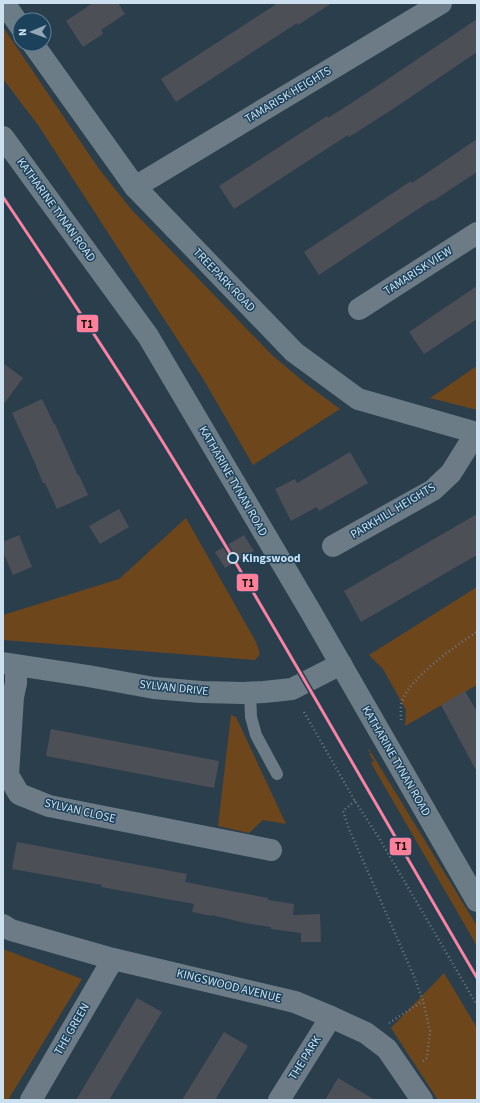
<svg xmlns="http://www.w3.org/2000/svg" width="480" height="1103" font-family="'Source Sans 3',sans-serif">
<rect width="100%" height="100%" fill="#2a3e4c"/>
<g fill="#6e461c">
<path d="M3,27L99,169L131,209L272,355L305,383L340,409L253,465L205,382L38,125L3,79Z"/>
<path d="M477,366V410L430,398Z"/>
<path d="M186,518L256,642L260,654L255,660L3,640V615L119,579Z"/>
<path d="M477,587V685L405,726L406,710L383,669L369,655Z"/>
<path d="M231,715L236,717L286,824L263,820L249,833L218,826Z"/>
<path d="M369,749L477,926V946L371,763L374,761L369,754L371,753L368,750Z"/>
<path d="M3,949L82,979L8,1100H3Z"/>
<path d="M444,973L477,1028V1100H438L391,1028Z"/>
</g>
<g fill="#4d4f57">
<path d="M93,3H118L125,14L101,30L103,34L83,47L66,21Z"/>
<path d="M278,3H332L298,25L297,23L176,102L161,79Z"/>
<path d="M477,19V52L393,109L349,137L348,135L234,209L219,186L327,116L328,118L373,89Z"/>
<path d="M477,139V172L433,201L432,200L409,215L319,275L304,252L411,181L412,183Z"/>
<path d="M477,286V319L424,354L409,332Z"/>
<path d="M3,363L23,378L3,405Z"/>
<path d="M42,399L54,424H55L78,476L79,475L88,495L57,509L45,483H43L35,463L12,413Z"/>
<path d="M350,452L368,483L319,511L317,507L291,521L275,489L295,479L297,483Z"/>
<path d="M119,509L129,527L100,544L89,526Z"/>
<path d="M477,514V555L361,622L344,591Z"/>
<path d="M19,535L32,567L13,575L3,552V542Z"/>
<path d="M244,535L254,551L225,568L215,552Z"/>
<path d="M465,691L477,712V772L441,705Z"/>
<path d="M51,729L219,761L214,788L46,756Z"/>
<path d="M17,842L187,874L185,882L268,898V900L294,904L293,915L320,914L321,942H301V933L271,929V927L245,923L212,915V916L192,912L194,904L101,887L102,885L12,869Z"/>
<path d="M137,998L162,1012L109,1100H76Z"/>
<path d="M224,1032L248,1046L215,1100H182Z"/>
<path d="M338,1078L375,1100H325Z"/>
</g>
<g fill="none" stroke-linecap="round" stroke-linejoin="round">
<g stroke="#6d7a84" stroke-width="2.5" stroke-dasharray="1 3" stroke-linecap="butt">
<path d="M304,712L355,801L379,838L477,1005"/>
<path d="M401,720C401,715 400,706 402,701C410,678 456,645 477,632"/>
<path d="M355,801L343,811L349,829L413,974L423,1001L430,1031L427,1058L422,1062"/>
<path d="M389,1023L423,1001"/>
</g>
<path stroke="#6d7b87" stroke-width="12" d="M250,693L251,717L256,735L277,774"/>
<g stroke="#6d7b87" stroke-width="22">
<path d="M135,187L441,3"/>
<path d="M359,309L477,233"/>
<path d="M333,546L433,490L451,473L476,433"/>
<path d="M16,666V683L13,697L8,775L19,794L49,806L271,850"/>
<path d="M3,925L11,930L113,959L295,1002L331,1017L366,1033L387,1049L422,1100"/>
<path d="M31,1100L113,959"/>
<path d="M279,1100L331,1017"/>
</g>
<g stroke="#6b7c86" stroke-width="22">
<path d="M4,3L20,26"/>
<path d="M33,44L135,187L294,352L358,399L477,433"/>
<path d="M3,137L148,336L312,614L477,901"/>
<path d="M3,663L88,676L154,688L201,692L243,693L264,692L292,689L341,664"/>
</g>
<g stroke="#1c415a" stroke-width="6">
<path id="tram-1" d="M3,197C56,276 109,355 159,436C269,614 371,797 477,978"/>
</g>
<use href="#tram-1" stroke="#ff8098" stroke-width="3"/>
</g>
<circle fill="#1c415a" stroke="#cce0ef" stroke-width="2" cx="233" cy="558" r="5"/>
<g text-anchor="middle" dominant-baseline="central" stroke-width="3" stroke-linejoin="round" paint-order="stroke">
<g font-size="12" fill="#cce0ef" stroke="#1c415a">
<text transform="translate(288 95) rotate(-31)">TAMARISK HEIGHTS</text>
<text transform="translate(56 210) rotate(54)">KATHARINE TYNAN ROAD</text>
<text transform="translate(418 271) rotate(-33)">TAMARISK VIEW</text>
<text transform="translate(224 280) rotate(46)">TREEPARK ROAD</text>
<text transform="translate(233 481) rotate(60)">KATHARINE TYNAN ROAD</text>
<text transform="translate(393 511) rotate(-31)">PARKHILL HEIGHTS</text>
<text transform="translate(174 688) rotate(6)">SYLVAN DRIVE</text>
<text transform="translate(396 761) rotate(60)">KATHARINE TYNAN ROAD</text>
<text transform="translate(80 811) rotate(13)">SYLVAN CLOSE</text>
<text transform="translate(229 986) rotate(14)">KINGSWOOD AVENUE</text>
<text transform="translate(72 1029) rotate(-60)">THE GREEN</text>
<text transform="translate(305 1058) rotate(-58)">THE PARK</text>
</g>
<g font-size="12" font-weight="bold" fill="#cce0ef" stroke="#1c415a" text-anchor="start">
<text x="242" y="558">Kingswood</text>
</g>
</g>
<g stroke="#1c415a" stroke-width="1.5">
<rect x="76" y="314" width="23" height="19" rx="4" fill="#ff8098"/>
<rect x="236" y="573" width="23" height="19" rx="4" fill="#ff8098"/>
<rect x="389" y="837" width="23" height="19" rx="4" fill="#ff8098"/>
</g>
<g font-size="11" text-anchor="middle" font-weight="bold" fill="#111">
<text x="87" y="328">T1</text>
<text x="248" y="587">T1</text>
<text x="401" y="850">T1</text>
</g>
<rect width="480" height="1103" fill="none" stroke="#cce0ef" stroke-width="8"/>
<g transform="translate(32 32) rotate(268)"><circle r="19" fill="#1c415a" stroke="#628196"/>
<path d="M0-3L7 15L0 10L-7 15Z" fill="#93a7b6"/>
<text y="-6" font-size="11" font-weight="bold" text-anchor="middle" fill="#cce0ef">N</text>
</g>
</svg>
